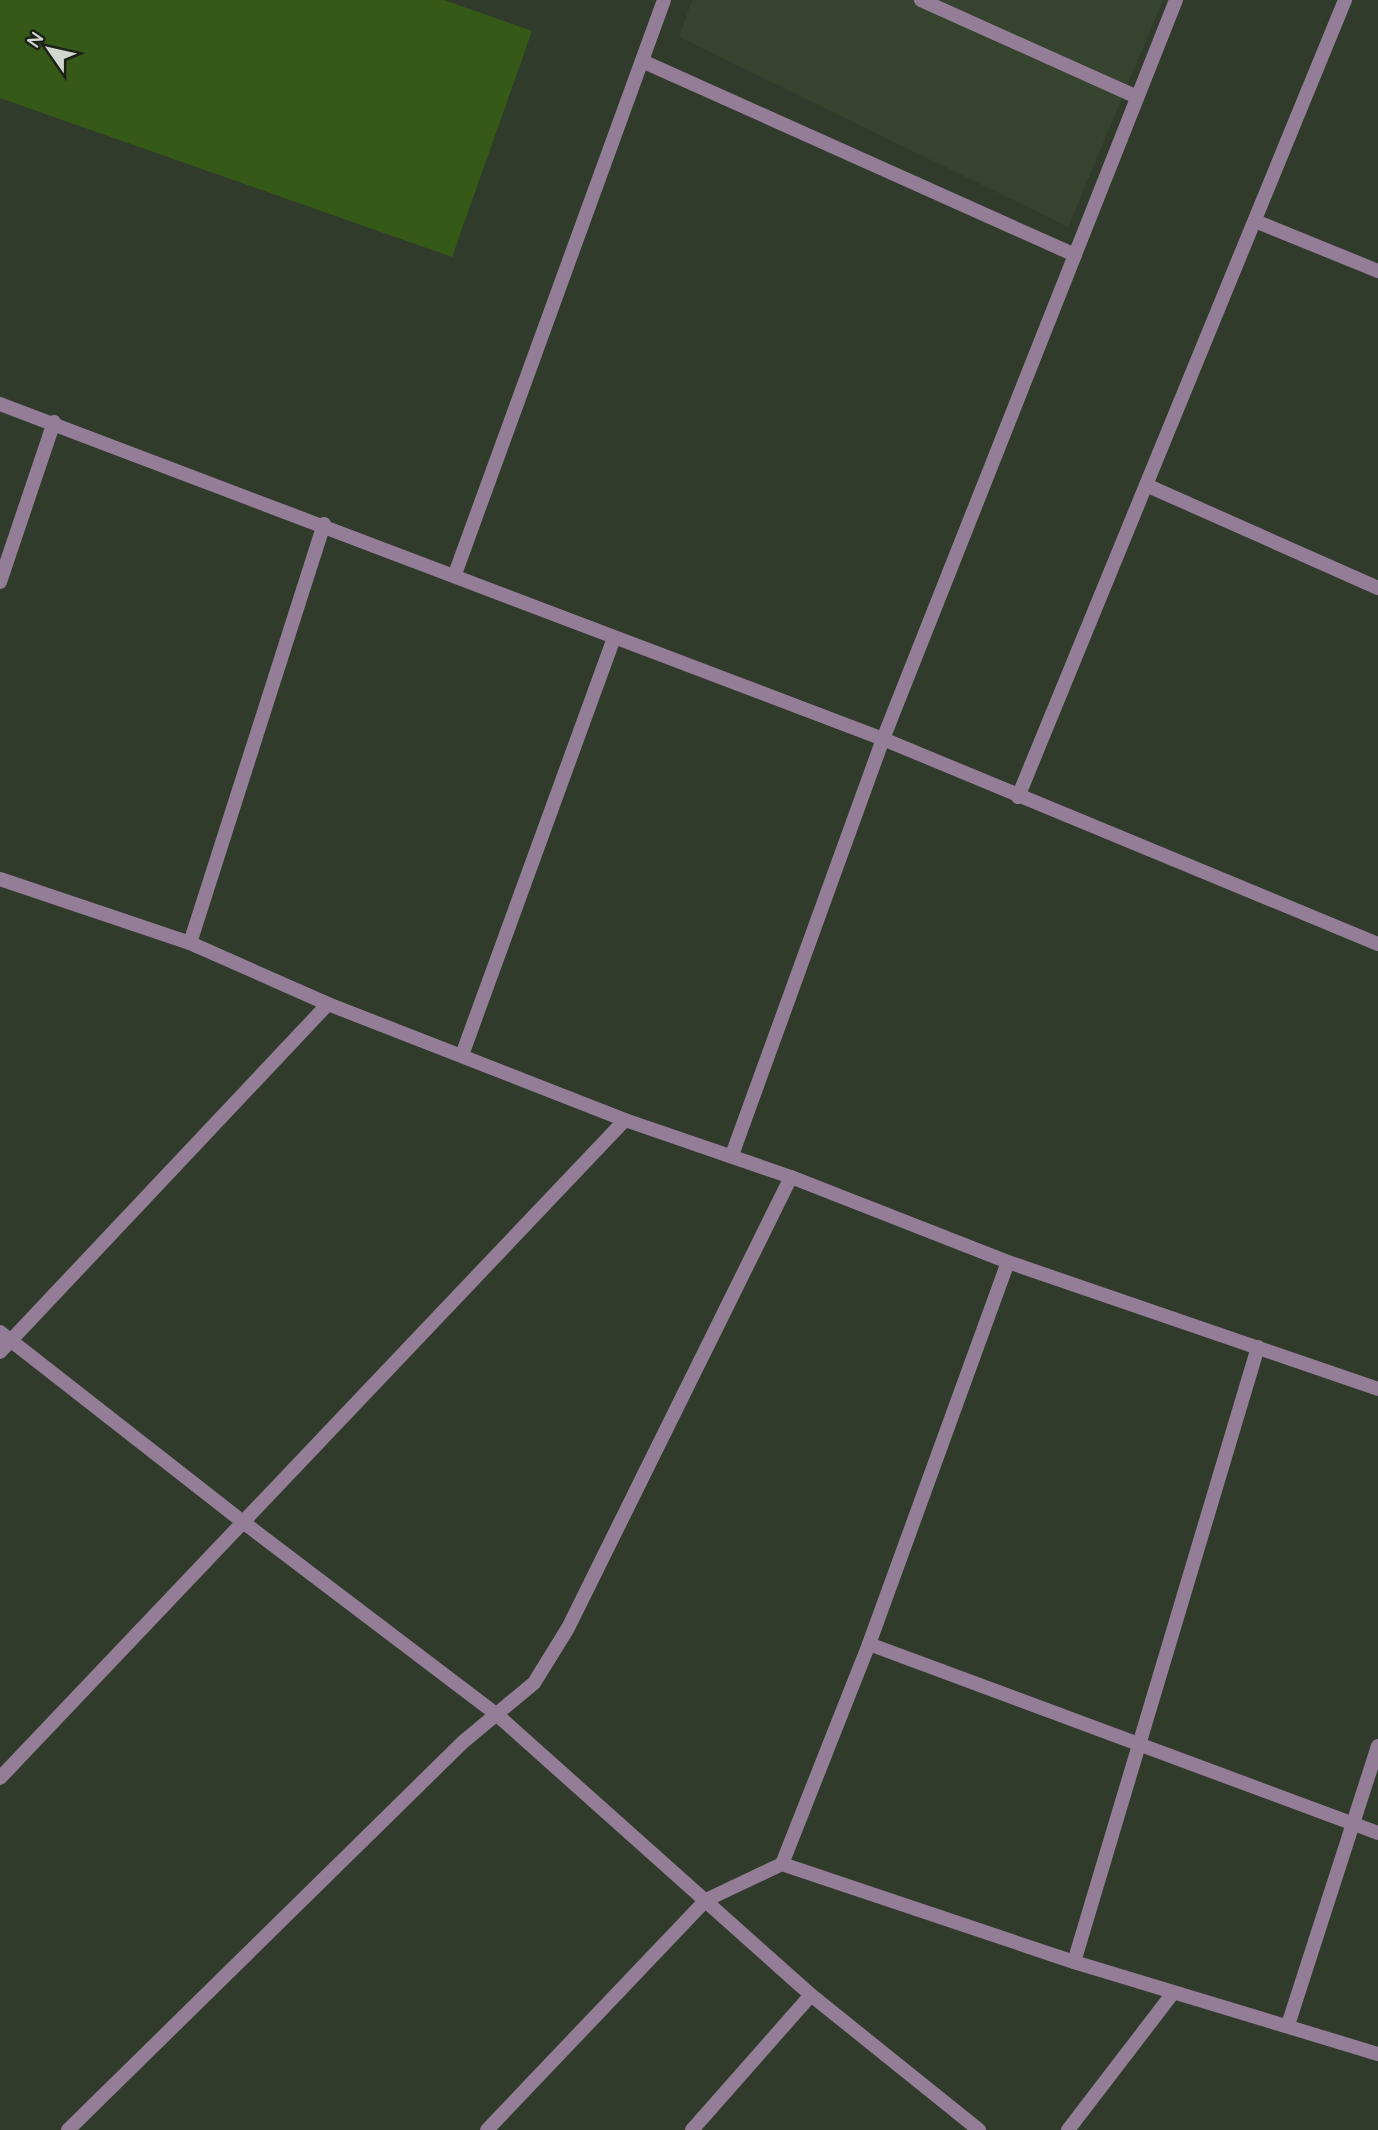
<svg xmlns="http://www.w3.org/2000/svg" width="1378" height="2130" font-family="Quicksand,sans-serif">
<rect width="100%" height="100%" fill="#313b2c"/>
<path fill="#36432e" d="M692,0H1163L1068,227L679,37Z"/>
<path fill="#355a18" d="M0,0H444L532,31L452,257L0,98Z"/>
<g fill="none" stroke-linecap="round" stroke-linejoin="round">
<g stroke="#947d97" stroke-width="14">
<path d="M921,0L1137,97"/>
<path d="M642,61L1075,255"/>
<path d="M1255,221L1378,271"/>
<path d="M0,404L883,739L1378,944"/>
<path d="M1146,485L1378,588"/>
<path d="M455,574L664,0"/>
<path d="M0,582L54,422"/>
<path d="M1018,797L1345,0"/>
<path d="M0,879L190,943L328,1004L625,1120L791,1177L1008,1262L1378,1389"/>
<path d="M190,943L324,524"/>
<path d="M462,1055L614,638"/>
<path d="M732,1155L883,739L1176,0"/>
<path d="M0,1332L243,1522L496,1714L811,1995L979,2130"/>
<path d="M0,1352L328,1004"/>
<path d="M869,1644L1378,1833"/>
<path d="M0,1778L625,1120"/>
<path d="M782,1864L869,1644L1008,1262"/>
<path d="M1074,1962L1258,1347"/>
<path d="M1288,2025L1378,1746"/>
<path d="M68,2130L463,1742L534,1683L568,1628L791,1177"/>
<path d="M487,2130L706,1900L782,1864L1074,1962L1378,2054"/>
<path d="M692,2130L811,1995"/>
<path d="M1068,2130L1173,1993"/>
</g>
</g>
<g transform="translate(49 49) rotate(304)" stroke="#1c2019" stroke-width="5" paint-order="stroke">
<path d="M0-5L12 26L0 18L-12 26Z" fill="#d1d7ce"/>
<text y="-10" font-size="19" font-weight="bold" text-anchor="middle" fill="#d1d7ce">N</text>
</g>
</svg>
